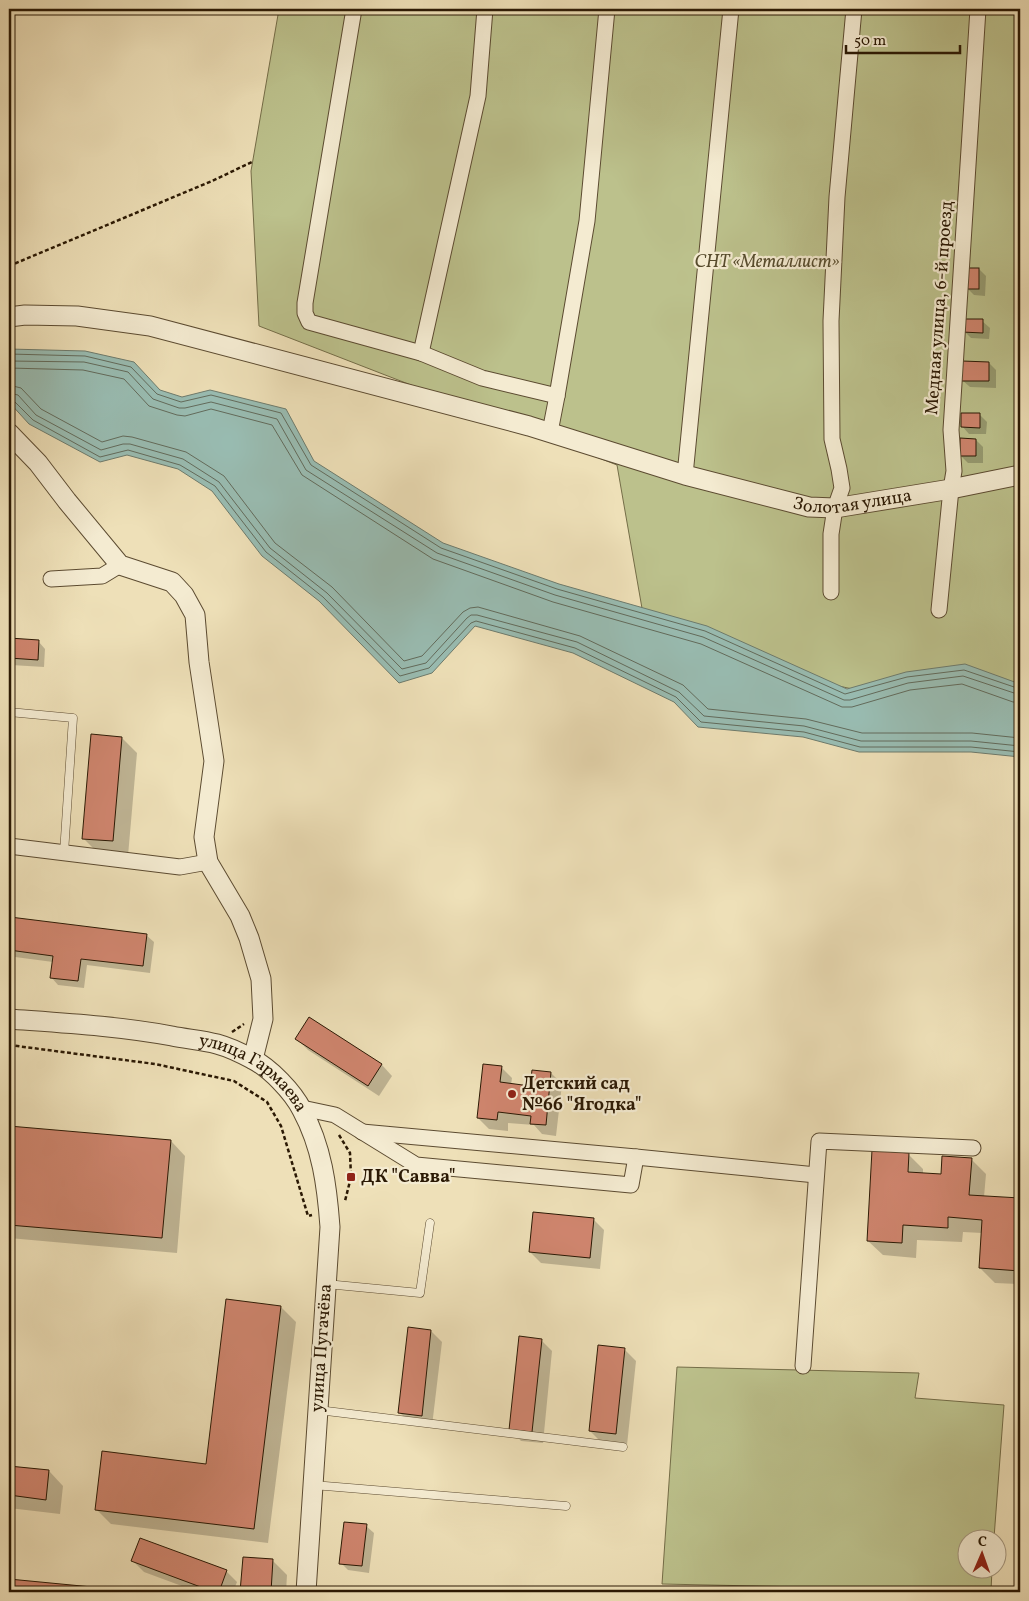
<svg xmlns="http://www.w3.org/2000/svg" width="1029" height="1601" font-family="Vollkorn,serif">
<rect width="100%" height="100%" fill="#eee0b8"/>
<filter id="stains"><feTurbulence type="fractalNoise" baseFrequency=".004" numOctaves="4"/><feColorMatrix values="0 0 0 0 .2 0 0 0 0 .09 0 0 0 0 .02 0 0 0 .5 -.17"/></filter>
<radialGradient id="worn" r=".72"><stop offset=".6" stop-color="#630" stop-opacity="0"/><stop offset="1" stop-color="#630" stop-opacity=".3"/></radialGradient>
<g fill="#bcc18c" stroke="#746d48">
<path d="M279,9H1020V697L871,693L797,677L643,614L617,465L259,326L251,171Z"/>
<path d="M677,1367L919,1373L915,1398L1004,1405L994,1538H966V1568L992,1569L991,1591L662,1584Z"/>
</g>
<path fill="#99bdb3" stroke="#6d7b6d" d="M9,349L85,351L134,362L160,390L182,397L210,390L286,409L314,461L443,543L559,584L707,626L847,689L906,672L965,664L1020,684V757L971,752H859L803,737L698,727L674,702L573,653L475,626L432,673L399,683L319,601L262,556L212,491L178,469L127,455L100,462L29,424L9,402Z"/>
<g fill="#0003">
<path d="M979,269L986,276L985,296L974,295L967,288Z"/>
<path d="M982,321L990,328L989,339L971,338L964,331Z"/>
<path d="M989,363L996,370V388L970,387L962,380Z"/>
<path d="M980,415L987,422L986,434H969L962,426Z"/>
<path d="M976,440L983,447V463H968L961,456Z"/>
<path d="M9,640L38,641L45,649L44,667L11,665L9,662Z"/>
<path d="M122,738L137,753L128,856L98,853L83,838Z"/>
<path d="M11,919L146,935L154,942L150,973L87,965L84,988L58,985L51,977L53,962L15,957L9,951Z"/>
<path d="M310,1018L382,1065L392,1076L379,1096L308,1050L297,1039Z"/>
<path d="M501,1067L512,1078L511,1085L531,1087L533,1071L551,1073L562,1084L556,1136L542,1134L534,1125L508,1123V1131L489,1129L478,1118Z"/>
<path d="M9,1127L171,1141L185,1156L177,1253L9,1238Z"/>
<path d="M908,1154L923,1169V1174L942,1176L971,1159L986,1174L984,1197L1020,1200V1284L995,1283L980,1268L982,1233L963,1232L962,1242L917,1240L916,1258L883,1255L868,1241Z"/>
<path d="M593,1219L604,1230L600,1269L541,1263L530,1252Z"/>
<path d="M281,1307L296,1322L268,1543L111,1524L96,1509L207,1465Z"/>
<path d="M431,1331L442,1342L432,1426L411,1424L400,1413Z"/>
<path d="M541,1340L552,1351L543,1443L521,1441L510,1429Z"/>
<path d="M625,1350L636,1361L627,1445L601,1442L590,1431Z"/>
<path d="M9,1467L49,1471L63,1486L60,1514L9,1508Z"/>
<path d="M366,1526L374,1533L369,1573L348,1570L341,1563Z"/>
<path d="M244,1558L273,1561L287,1575L286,1592H241Z"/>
<path d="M133,1561L226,1571L237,1582L233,1592H198L144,1572Z"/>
<path d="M9,1580L91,1588L95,1592H9Z"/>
</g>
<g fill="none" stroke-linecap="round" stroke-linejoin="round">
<g stroke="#626b5c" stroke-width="1">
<path d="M9,354L85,356L131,367L157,394L181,402L211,395L281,413L311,465L441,548L557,589L705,631L845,694L907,677L964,670L1020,689"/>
<path d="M9,361L84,362L128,372L153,399L179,408H185L211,402L277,419L306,470L437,553L555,595L703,637L844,700H850L908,683L963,676L1020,695"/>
<path d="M9,368L83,370L124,379L149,406L177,415L185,416L211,409L272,425L302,475L433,559L553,602L701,644L842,707H852L910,690L962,684L1013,702H1020"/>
<path d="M9,385L21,388L41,409L102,442L123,436L132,437L186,452L224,476L275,543L332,587L404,661L422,656L463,612L470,608L478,607L580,636L683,685L708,709L806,719L862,733H972L1020,738"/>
<path d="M9,393L18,395L36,415L101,450L123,444H130L183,459L219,482L270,548L327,593L402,669L426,663L467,618L471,615H477L577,642L679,692L704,716L804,726L861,741H971L1020,746"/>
<path d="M9,399L14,401L33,420L100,457L128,450L180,465L215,486L266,552L323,597L400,676L429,668L471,623L476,621L575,648L676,697L701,722L804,732L860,747H971L1020,752"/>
</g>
</g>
<g fill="#cf856e" stroke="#2b1904">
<rect x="966" y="268" width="13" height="21"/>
<path d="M963,319H983V333L962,332Z"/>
<path d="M962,361L989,362V381H961Z"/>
<path d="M961,413H980V428L961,427Z"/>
<path d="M960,438L976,439V456H960Z"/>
<path d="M9,638L39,640L38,660L9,658Z"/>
<path d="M91,734L122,737L113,841L82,839Z"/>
<path d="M10,917L147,934L143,966L81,959L78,981L50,978L53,956L9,950Z"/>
<path d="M309,1017L382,1064L368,1086L295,1039Z"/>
<path d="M483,1064L502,1066L500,1082L530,1086L532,1070L551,1072L546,1125L530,1124L531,1116L498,1112L497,1120L477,1118Z"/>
<path d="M9,1126L171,1140L162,1238L9,1225Z"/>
<path d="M872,1150L909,1153L908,1172L941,1174L942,1156L972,1158L969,1195L1020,1198V1271L979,1268L982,1220L948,1217V1228L903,1225L902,1243L867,1241Z"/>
<path d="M533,1212L594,1218L590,1258L529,1252Z"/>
<path d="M226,1299L281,1306L254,1529L95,1510L102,1451L206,1464Z"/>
<path d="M408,1327L431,1330L422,1416L398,1413Z"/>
<path d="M519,1336L542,1339L532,1432L509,1430Z"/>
<path d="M598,1345L625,1348L616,1434L589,1431Z"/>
<path d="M9,1466L49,1470L46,1500L9,1495Z"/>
<path d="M344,1522L367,1524L362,1566L339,1564Z"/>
<path d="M140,1538L227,1570L219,1592H214L131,1561Z"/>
<path d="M243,1557L273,1559L271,1592H240Z"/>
<path d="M9,1579L92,1587L91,1592H9Z"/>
</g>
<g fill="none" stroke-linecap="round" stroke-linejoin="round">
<g stroke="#5c4b31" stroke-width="9">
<g id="service">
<path d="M9,712L73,718L64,853"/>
<path d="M326,1284L420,1293L430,1223"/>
<path d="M318,1410L623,1447"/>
<path d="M313,1485L566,1506"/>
</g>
</g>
<g stroke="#5c4b31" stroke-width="17">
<g id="minor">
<path d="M354,9L305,303V313L309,322L421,353L482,378L557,396"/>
<path d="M421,353L478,96L485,9"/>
<path d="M550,432L557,396L587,221L607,9"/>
<path d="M685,475L731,9"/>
<path d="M51,579L102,576L120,565"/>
<path d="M831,592V534L835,508L842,488L839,469L832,439L831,321L837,197L854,9"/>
<path d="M939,610L951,489L954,471L951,430L978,9"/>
<path d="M9,846L180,867L208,862"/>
<path d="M302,1108L335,1115L416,1165L631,1185L636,1157"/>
<path d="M362,1132L636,1157L816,1175"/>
<path d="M803,1366L819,1141L973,1148"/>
</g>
</g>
<g stroke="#5c4b31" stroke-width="21">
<g id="tertiary">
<path id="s1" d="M9,317L25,315L77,316L150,326L529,426L685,475L809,507L835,508L951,489L1020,475"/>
<path d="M9,433L38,463L67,501L120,565L172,582L184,595L195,615L199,662L214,761L204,837L208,862L240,916L249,938L261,979L263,1019L253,1059"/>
<path id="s2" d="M9,1019C63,1023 118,1026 172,1036C186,1039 202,1040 217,1044C228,1047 241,1053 252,1059C270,1068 293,1092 302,1110C322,1147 327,1186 330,1227L306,1592"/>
</g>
</g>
<g stroke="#2b1904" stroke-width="2.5" stroke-dasharray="4 2.5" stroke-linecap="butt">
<path d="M9,266L212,181L252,162"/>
<path d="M232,1032L244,1024"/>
<path d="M9,1045L155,1064L234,1081L267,1102L281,1126L308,1216L312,1215"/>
<path d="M339,1135L350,1153L351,1177L345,1201"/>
</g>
<use href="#service" stroke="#f4ebd1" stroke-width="8"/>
<use href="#minor" stroke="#f4ebd1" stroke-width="15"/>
<use href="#tertiary" stroke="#f4ebd1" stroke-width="19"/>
</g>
<g fill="#8f2418" stroke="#f4ebd1" stroke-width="2">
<circle cx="512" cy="1094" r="5"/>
<rect x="346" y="1172" width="10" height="10" rx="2.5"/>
</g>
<g text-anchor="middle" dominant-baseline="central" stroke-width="4.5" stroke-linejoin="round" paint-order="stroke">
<g font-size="18" font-style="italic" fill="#564b2d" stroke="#f4ebd1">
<text x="767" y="262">СНТ «Металлист»</text>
</g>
<g font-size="18" fill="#2b1904" stroke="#f4ebd1">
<text transform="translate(940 308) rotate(-86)">Медная улица, 6-й проезд</text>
<text stroke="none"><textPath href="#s1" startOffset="869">Золотая улица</textPath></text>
<text stroke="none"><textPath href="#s2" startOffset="256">улица Гармаева</textPath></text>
<text transform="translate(322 1348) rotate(-86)">улица Пугачёва</text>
</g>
<g font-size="18" font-weight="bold" fill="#2b1904" stroke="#f4ebd1" text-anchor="start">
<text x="522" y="1084">Детский сад<tspan x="522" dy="21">№66 "Ягодка"</tspan></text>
<text x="361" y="1177">ДК "Савва"</text>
</g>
</g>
<rect width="1029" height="1601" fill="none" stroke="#eee0b8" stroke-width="30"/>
<rect x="10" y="10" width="1009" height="1581" fill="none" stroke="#2b1904" stroke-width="2.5"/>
<rect x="15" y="15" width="999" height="1571" fill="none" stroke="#2b1904"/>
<g transform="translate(982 1554) rotate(2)"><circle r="24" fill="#f4ebd1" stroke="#a4977f"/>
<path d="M0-4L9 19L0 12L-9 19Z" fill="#8f2418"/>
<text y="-8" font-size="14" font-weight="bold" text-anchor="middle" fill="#2b1904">С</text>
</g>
<path d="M846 45v8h114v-8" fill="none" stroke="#2b1904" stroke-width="2.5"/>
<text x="854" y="45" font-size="15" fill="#2b1904" stroke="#f4ebd1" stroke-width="4" paint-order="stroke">50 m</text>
<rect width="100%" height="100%" filter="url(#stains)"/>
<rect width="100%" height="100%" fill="url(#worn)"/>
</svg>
